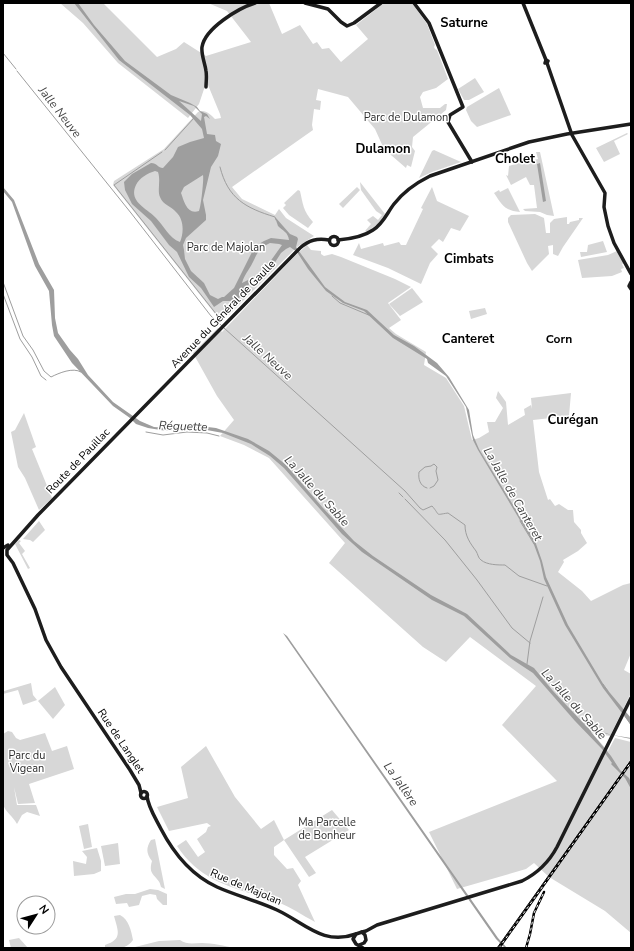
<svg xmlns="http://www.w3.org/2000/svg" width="634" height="951" font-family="'Nunito Sans',sans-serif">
<rect width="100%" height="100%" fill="#fff"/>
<g fill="#d7d7d7">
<path d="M60,3H103L157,57L176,49L184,42L206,56L251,42L227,11L208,3H269L282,34L300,25L313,44L317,42L322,49L329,48L341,62L368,39L356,25L384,3H412L427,24L435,45L434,47L435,49L437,50L448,79L436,88L423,92L420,97L423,108H440L445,104H447L446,110L413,137L412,147L415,151L411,167L407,165L406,168L384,149L375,129L348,97L318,89L316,100L321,101L320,110L314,109L312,125L313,130L232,187L242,199L275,215L279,209L286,218L314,236L297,247L229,315L226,317L216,315L113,185L114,181L164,149L198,112C205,109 210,114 215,119L221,118L220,114L208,85L205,86L199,104L188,118L118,63L83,23Z"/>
<path d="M475,78L484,92L469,100H464L458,89Z"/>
<path d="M499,88L511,115L477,127L471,121L466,110L467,107Z"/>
<path d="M627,133L628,134L614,141L620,154L604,162L596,148Z"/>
<path d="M434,150L461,162L432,172L419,178L432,151Z"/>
<path d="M536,152H540L554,216L547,215L540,212L525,211L523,209L537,208L534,185H530L526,177L511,185L506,175L508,176L509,166L534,158V160L538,159Z"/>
<path d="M360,182L385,214L378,224L366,232L365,231L371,224L367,220L373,216L378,220L382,215L376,211L361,190Z"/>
<path d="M357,187L360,190L343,208L339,204Z"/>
<path d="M432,187L437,201L469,216L460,231L451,228L443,242L439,239L431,247L438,254L430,263L421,284L388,268L353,255L359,243L361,249L383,243L384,246L399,242L401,245H406L423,209L421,208Z"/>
<path d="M508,188L520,212C505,211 502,205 494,193L499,190L500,192Z"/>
<path d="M298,190L300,191C303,204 303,211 313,222L308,228L289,215L283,208L286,205L284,203Z"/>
<path d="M511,215L535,214L544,218L546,233H550V223L554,219L567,217V224H569L570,222L579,220V218H583L563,247L558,256L553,254V245L548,246L549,254L532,271L527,263L508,222V218Z"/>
<path d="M603,241L607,252L581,257L580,252H587L588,245Z"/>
<path d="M307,245L311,250L321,251V254L324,256L332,254L341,257L395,279L411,287L388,303L401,320L389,328L396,334L426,352L424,365L446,378L464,406L472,440L479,438L489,432L487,422H495L503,408L496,398L498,391L506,402L508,425L525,415L524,409L531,405L532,409L531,398L571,393L569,416L533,420L539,472L548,500L550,499L555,506L559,504L568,510H573L574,522L581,530V533L587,543L578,551L563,560L564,562L558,572L582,591L591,601L623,585L631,583V653L624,670L631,674V693L610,736L592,733L608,751L615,738L631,742V933L605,911L549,877L534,863L526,869L457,889L429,832L557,781L502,725L536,686L470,637L446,662L423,647L329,563L345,543L269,458L244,445L220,436L234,420L217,396L193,353L218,328L222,332L295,256Z"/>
<path d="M617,251L624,263L622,264L624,268L621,269L622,272L612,276L582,278L578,260L608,255Z"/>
<path d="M412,288L423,302L400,316L389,304Z"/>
<path d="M485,308L487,314L471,319L469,311Z"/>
<path d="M24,413L36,447L32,449L52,498L39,510L25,478L18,467L11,432L15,430Z"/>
<path d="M39,521L45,530L33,542L30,540L23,539Z"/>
<path d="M19,540L21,541L19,543L25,551L22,554L30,568L28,569L15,544Z"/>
<path d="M31,683L33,695L37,700L23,705L18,690L3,694L4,691Z"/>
<path d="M55,687L65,705L53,719L38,701Z"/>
<path d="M8,731L12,732L16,738L20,740L45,733L52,751L67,746L74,769L29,784L35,803L18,804L14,787L17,805H36L40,816L27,812L22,815L17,824C13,816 5,812 3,804V734Z"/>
<path d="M206,746L235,797L261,829L274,820L284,840L332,810L349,830L305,857L316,873L309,877L284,840L274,847V855L287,869L293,868L301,881L298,885L315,922C302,915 291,907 277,902C237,888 202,884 177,846L186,840L198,857L205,852L197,839L206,832L208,827L211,826L207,823L169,831L157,807L188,798L181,767Z"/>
<path d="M88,824L92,847L84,849L79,826Z"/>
<path d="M155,839L165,889L161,887C159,875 147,877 152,861C146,853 146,848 151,840Z"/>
<path d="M118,843L120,864L105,866L101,846Z"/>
<path d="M97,848L101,861V871L94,874L74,876L73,861L86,864L87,857L82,851Z"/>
<path d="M150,889L158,890L167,894V905H163L157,899L156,895L150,894L142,896L139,905L129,907L127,903L116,904L114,897L126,894H135Z"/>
<path d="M120,915C129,920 131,930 133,940C125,951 116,948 105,948V945C123,939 118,931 114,916Z"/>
<path d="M19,938L28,948H11L9,940Z"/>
<path d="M180,940C187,945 194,943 202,943C212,943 225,946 235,948H131L159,941Z"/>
</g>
<g fill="#9e9e9e" fill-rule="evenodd">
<path d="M74,3H78L94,25L125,61L171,95L190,103L197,107L200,111L207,114L210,119L206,116L204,117L207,134L215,135L216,141L221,144L218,156L211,167L203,200L206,215V220L186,238L183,245L184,250L185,259L191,271L204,283L210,295L218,299L222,297H224L234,288L252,252L257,245L264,241L271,238L289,240C288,232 283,231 278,226C278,226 276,220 276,220V218L290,234L297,237L298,239L296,247L325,287L345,302L367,310L394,335L414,346L437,363L449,377L469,410L473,435L479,449L535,541L542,561L546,577L568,625L605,687L631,718V725L603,688L565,625L544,579L540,561L533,542L478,450L473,440L466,407L446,376L428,363L427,359L393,338L364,311L343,303L326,291L308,269L297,252L290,247L286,249L281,253L267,275L248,285L239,298L230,301H223L214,307L201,288L189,277L177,252L169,245L151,221L132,204L125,190L124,182L132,174L151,163C157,163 158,168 163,168L173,157L178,147L190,142L204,138L202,129L190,115L119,60ZM179,101L194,106L202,114L201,121ZM155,171L158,172C161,181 157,190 160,197C163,205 171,206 176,212C184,219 184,233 180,242C169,238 164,226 156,218C147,208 128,202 136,185C139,178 148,173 155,171ZM203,175C204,179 201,207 199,211C187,215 184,201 181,193L184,187ZM270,243L279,244L282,245L262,273L242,283C243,278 246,274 249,269C257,257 255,250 270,243Z"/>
<path d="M540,163L546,201L543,202L537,164Z"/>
<path d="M3,187L14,200L39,264L54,290L55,318L58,333L70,350L78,359L88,375L113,402L140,421L154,427L167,428L191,425L216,428L248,439L269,451L286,465L323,508L354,541L373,556L431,595L467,614L511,655L534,668L553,691L587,727L612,735L631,738V739L593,731L591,732L611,756L620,770L629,778L631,782V789L625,778L611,764L612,763L602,749L575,721L533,673L510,658L464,616L432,600L362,552L342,534L284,468L270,456L251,444L223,433L196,428L167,431L148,428L136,424L130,418L113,406L72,363L54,336L52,325L49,291L35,266L12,202L3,191Z"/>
<path d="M283,633L287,636L498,938L507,948H505L496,939Z"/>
</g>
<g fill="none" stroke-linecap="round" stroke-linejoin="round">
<g stroke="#9e9e9e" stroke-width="1">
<path d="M3,53L16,69"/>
<path d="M17,71L131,213L211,316L222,326"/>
<path d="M165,150L194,118"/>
<path d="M162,152L114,185L217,315"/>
<path d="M220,167C228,199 246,208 275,217L276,220"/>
<path d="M3,282L23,336L33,350L44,371L51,377C59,373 73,367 81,372"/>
<path d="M3,294L20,339L32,357L41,376L46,380"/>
<path d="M332,296L340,303L371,316"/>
<path d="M224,328L405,491L420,508L423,510L432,506C441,516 434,515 448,513L465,525C465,536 470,543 476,551C478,554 478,558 481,560C487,565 498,565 505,565L519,576L547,586"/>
<path d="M146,432L163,435L187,432L207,433L219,436"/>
<path d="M427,488C420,486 418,479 419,472L425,467L431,466L434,464L437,467L436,471L438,480L434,486L430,488"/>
<path d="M399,493L403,497"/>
<path d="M405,499L445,540L477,580L512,628L530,643"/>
<path d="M520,521L534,544"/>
<path d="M527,664L530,641L543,597"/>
<path d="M603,684L608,691"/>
<path d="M625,716L631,725"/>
</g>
<g stroke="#1d1d1d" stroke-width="3.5">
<path d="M305,3L328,9L341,22L347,26L354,23L381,3"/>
<path d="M414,3L429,23L463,107L450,115L448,122L472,162"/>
<path d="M523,3L546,60"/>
<path d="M547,63L548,61L546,60L545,63H547L572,135L605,193L604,207L608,226L614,243L631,274"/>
<path d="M206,87C206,82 207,76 206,71C205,63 201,55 202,47C205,28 239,8 255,3"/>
<circle cx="334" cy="241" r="4.5"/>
<path d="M338,240C350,239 363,237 373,230C383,224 387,213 394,204C404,191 416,183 430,176L529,142L567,134L631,124"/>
<path d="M631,282L629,286L631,289"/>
<path d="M3,548L8,545"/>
<circle cx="144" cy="795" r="3.5"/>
<path d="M141,793L139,785L130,770L61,667L46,640L35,609L13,563L7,555V550L38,515L300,248C309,240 317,238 329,240"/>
<path d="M147,796C148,807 156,819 161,829C174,854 191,875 217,887C237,896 258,901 277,910C305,923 323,946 356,934"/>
<path d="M362,932L366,931L377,925L522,881C538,873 549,862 557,847L631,698"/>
<path d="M359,945L364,943L366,940L365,935L362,932L356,934L353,939L356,944L363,948"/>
</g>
<path stroke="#000" stroke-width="1" d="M497,948L631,760"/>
<g stroke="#000" stroke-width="2.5">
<g id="rail">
<path d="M499,948L631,762"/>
<path d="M526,948L530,934L534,913L544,892"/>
</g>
</g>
<use href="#rail" stroke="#fff" stroke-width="1" stroke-dasharray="3" stroke-linecap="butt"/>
</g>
<g text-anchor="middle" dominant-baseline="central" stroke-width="3" stroke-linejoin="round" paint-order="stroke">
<g font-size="11" fill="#2e2e2e" stroke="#fff">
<text x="406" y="117">Parc de Dulamon</text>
<text x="226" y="247">Parc de Majolan</text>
<text x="27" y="755">Parc du<tspan x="27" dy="13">Vigean</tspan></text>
<text x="327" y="822">Ma Parcelle<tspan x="327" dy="13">de Bonheur</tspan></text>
</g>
<g font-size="11" fill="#000" stroke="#fff">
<text transform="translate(223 314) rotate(-46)">Avenue du Général de Gaulle</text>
<text transform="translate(78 461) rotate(-46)">Route de Pauillac</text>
<text transform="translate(121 741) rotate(56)">Rue de Langlet</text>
<text transform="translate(246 887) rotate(23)">Rue de Majolan</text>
</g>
<g font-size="12" font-style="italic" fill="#3f3f3f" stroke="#fff">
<text transform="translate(60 112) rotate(52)">Jalle Neuve</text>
<text transform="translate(268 357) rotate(42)">Jalle Neuve</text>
<text transform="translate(183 426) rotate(2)">Réguette</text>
<text transform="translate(317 491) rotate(48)">La Jalle du Sable</text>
<text transform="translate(513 494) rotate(60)">La Jalle de Canteret</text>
<text transform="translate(574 704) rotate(48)">La Jalle du Sable</text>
<text transform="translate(401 784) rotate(55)">La Jallère</text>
</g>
<g font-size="12" font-weight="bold" fill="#000" stroke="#fff">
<text x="559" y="339">Corn</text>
</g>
<g font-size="13" font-weight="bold" fill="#000" stroke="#fff">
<text x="464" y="23">Saturne</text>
<text x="383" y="149">Dulamon</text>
<text x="515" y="159">Cholet</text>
<text x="469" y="259">Cimbats</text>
<text x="468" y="339">Canteret</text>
<text x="573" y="420">Curégan</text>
</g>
</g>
<rect width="634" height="951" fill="none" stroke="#000000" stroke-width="8"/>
<g transform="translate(36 915) rotate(54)"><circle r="19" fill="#ffffff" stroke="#999999"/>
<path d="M0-3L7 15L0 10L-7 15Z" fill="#000000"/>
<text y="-6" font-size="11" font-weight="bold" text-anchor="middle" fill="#000000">N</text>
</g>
</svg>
